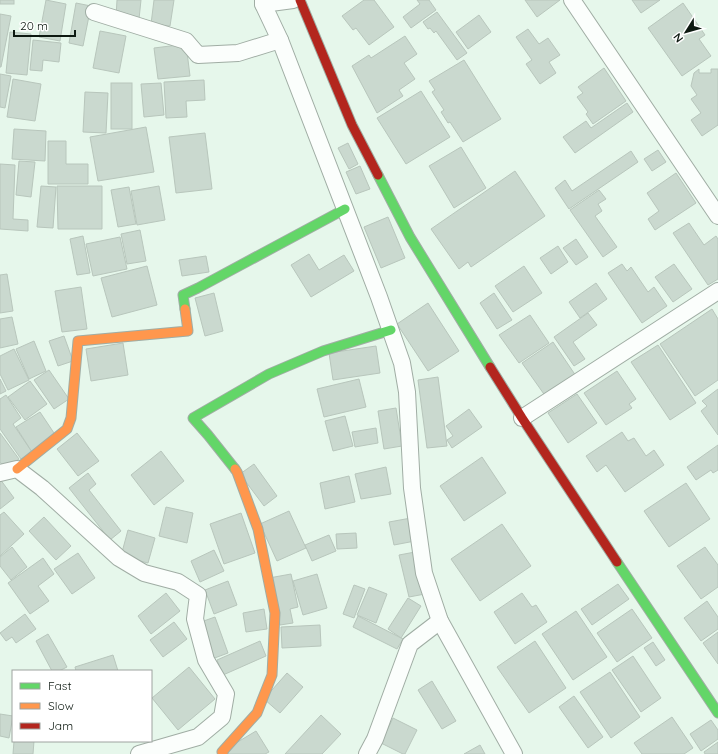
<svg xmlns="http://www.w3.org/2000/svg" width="718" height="754" font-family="Quicksand,sans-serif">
<rect width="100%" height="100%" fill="#e6f7eb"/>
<g fill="#cad9cf" stroke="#b8c6bc">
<rect x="0" y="0" width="14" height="4"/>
<path d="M46,0L66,4L60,41L39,37Z"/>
<path d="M117,0H141L139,19L116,17Z"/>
<path d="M154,0H174L170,26L151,24Z"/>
<path d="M364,0H374L394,27L369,45L356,28L353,30L342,16Z"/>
<path d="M417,0H429L436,10L411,28L403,17L420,4Z"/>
<path d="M525,0H560L537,17Z"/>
<path d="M632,0H660L641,13Z"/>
<path d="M76,3L91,6L83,46L69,43Z"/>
<path d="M683,3L705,35L699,39L711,56L682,76L648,28Z"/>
<path d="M437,12L467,53L457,60L436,31L434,33L430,28L428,29L423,22Z"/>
<path d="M0,14L11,16L1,67H0Z"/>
<path d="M479,15L491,32L468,49L456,32Z"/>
<path d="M528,29L539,44L548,38L560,55L549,62L556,73L540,84L526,64L532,60L516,37Z"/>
<path d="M100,31L126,36L119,73L93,68Z"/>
<path d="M10,32L31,34L27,75L6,73Z"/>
<path d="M405,36L417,54L404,63L415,79L399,90L403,96L377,113L352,66L369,55L371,58Z"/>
<path d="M33,40L61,43L59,62L43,60L42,71L30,70Z"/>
<path d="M186,44L190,76L158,79L154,48Z"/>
<path d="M464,60L501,119L463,142L450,122L448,123L441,112L444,110L432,92L435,90L429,81Z"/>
<path d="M604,68L626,101L593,124L586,114L588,112L577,97L583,93L578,87Z"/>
<path d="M699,69V73H711V69H718V125L702,136L691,120L701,113L691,99L697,95L691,86L694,73Z"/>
<path d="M0,74L11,76L5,108L0,107Z"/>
<path d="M13,79L41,84L35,121L7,117Z"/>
<path d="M204,80L205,100L186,101L187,117L166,118L164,82Z"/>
<rect x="111" y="83" width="21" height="46"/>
<path d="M161,83L164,115L144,117L141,84Z"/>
<path d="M421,91L450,137L406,164L377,118Z"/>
<path d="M85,92L108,93L106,133L83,132Z"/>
<path d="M627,103L633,112L575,153L563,137L586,121L591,128Z"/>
<path d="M146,127L154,172L98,181L90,137Z"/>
<path d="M14,129L46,131L45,161L12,159Z"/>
<path d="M205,133L212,189L176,193L169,137Z"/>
<path d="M48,141H66V164H88V184H48Z"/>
<path d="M348,143L358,164L349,169L338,148Z"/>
<path d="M461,147L486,188L454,208L429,166Z"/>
<path d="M658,150L666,162L652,171L644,159Z"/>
<path d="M631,151L638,162L569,209L555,188L565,180L572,191Z"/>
<path d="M19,161L35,162L31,197L16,195Z"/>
<path d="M0,164L15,165L13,219L28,220V231L0,229Z"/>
<path d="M360,166L370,189L356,194L346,172Z"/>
<path d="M515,171L545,216L471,267L468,262L459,269L431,229Z"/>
<path d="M676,173L696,203L655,230L648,219L659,211L647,193Z"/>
<path d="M41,186L56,187L53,228L37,227Z"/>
<path d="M57,186H102V229H58Z"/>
<path d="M159,186L165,220L137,225L131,191Z"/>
<path d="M129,187L136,224L118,227L111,190Z"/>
<path d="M599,190L606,199L598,204L602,211L595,216L617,247L603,257L570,210Z"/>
<path d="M388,217L405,258L381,268L364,227Z"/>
<path d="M689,223L704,245L716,236L718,239V279L708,285L673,233Z"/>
<path d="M140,230L146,261L127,264L121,234Z"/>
<path d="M83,236L90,273L77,275L70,239Z"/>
<path d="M120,237L127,269L93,276L86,244Z"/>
<path d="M576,239L588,257L576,265L563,248Z"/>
<path d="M558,246L568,262L551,274L540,258Z"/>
<path d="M309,254L319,270L344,255L354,271L311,297L291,265Z"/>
<path d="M206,256L209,272L182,276L179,260Z"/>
<path d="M622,264L627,271L631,267L648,292L654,287L667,306L642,323L608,273Z"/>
<path d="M674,264L692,289L673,302L655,277Z"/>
<path d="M147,266L157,305L112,317L101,278Z"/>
<path d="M524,266L542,293L513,312L495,286Z"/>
<path d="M7,274L13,311L0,313V275Z"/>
<path d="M596,283L607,299L580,318L569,302Z"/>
<path d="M81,287L87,329L62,332L55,291Z"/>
<path d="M214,293L223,331L205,336L195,298Z"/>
<path d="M494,293L512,320L497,329L480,303Z"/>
<path d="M428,303L459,351L428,371L397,324Z"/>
<path d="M712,309L718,319V380L695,396L660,344Z"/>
<path d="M588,313L597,325L573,342L585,359L574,366L554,337Z"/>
<path d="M530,315L549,343L519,363L499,335Z"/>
<path d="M12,317L18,344L0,348V319Z"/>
<path d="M64,336L73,361L58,366L49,341Z"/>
<path d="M34,341L46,371L29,379L16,349Z"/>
<path d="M553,342L576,376L546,397L522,363Z"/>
<path d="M123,343L128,375L91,381L86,349Z"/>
<path d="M658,345L696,403L670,420L631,362Z"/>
<path d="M376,346L380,373L333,380L329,353Z"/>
<path d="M14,349L29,380L8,390L0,374V356Z"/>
<path d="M49,370L69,399L54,409L34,380Z"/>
<path d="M617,371L636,399L629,404L632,408L606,425L584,393Z"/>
<path d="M438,377L447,446L427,448L418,380Z"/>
<path d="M0,379L6,391L0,394Z"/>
<path d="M359,379L366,407L324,417L317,389Z"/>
<path d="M30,381L47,404L25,420L8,397Z"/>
<path d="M718,389V435L701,411L707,406L702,401Z"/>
<path d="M577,394L597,423L568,443L548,413Z"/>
<path d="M6,395L21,418L13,424L32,452L21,459L0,429V399Z"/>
<path d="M396,408L402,446L384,449L378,411Z"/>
<path d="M469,409L482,427L452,448L447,440L453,436L446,426Z"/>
<path d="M40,412L56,436L32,452L16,427Z"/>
<path d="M345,416L353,446L333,451L325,421Z"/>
<path d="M376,428L378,443L355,447L352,432Z"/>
<path d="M622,432L628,441L634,438L646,456L654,450L664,465L625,492L606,465L597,472L586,456Z"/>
<path d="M0,433L19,459L5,469L0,462Z"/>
<path d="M77,433L99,461L78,476L57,449Z"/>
<path d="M718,445V470L713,473L711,470L696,480L687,467Z"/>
<path d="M161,451L184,481L154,505L131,475Z"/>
<path d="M482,457L506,493L464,521L440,486Z"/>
<path d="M254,464L277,496L264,506L240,474Z"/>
<path d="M386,467L391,494L361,499L355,474Z"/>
<path d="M88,473L96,484L89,490L121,531L110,540L69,488Z"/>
<path d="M349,476L355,502L325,509L320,483Z"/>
<path d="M0,479L14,498L0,509Z"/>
<path d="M686,483L710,519L669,547L644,511Z"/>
<path d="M166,507L193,513L187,543L159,536Z"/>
<path d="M289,511L306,548L277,561L260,524Z"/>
<path d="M4,512L24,534L0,556V515Z"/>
<path d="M241,513L255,553L224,564L210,524Z"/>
<path d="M44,517L71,546L56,560L29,531Z"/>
<path d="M411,518L415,541L394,545L389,522Z"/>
<path d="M502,524L531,566L480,601L451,559Z"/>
<path d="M128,530L155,538L148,563L121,556Z"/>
<path d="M356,533L357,548L337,549L336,534Z"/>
<path d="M329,535L336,551L312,561L305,545Z"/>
<path d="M12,547L27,567L11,580L0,566V557Z"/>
<path d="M705,547L718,565V587L701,599L677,566Z"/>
<path d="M214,550L224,571L200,582L191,561Z"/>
<path d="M415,552L425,594L409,597L399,555Z"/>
<path d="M78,553L95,578L72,594L54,569Z"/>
<path d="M43,558L54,574L38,586L49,601L30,614L8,583Z"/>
<path d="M291,574L298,607L290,609L293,623L280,625L269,578Z"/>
<path d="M317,574L327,608L303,615L293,581Z"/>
<path d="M228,581L237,605L214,614L205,590Z"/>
<path d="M618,584L629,599L592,625L581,609Z"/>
<path d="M354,585L365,589L354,618L343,614Z"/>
<path d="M369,587L387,594L376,623L357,615Z"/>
<path d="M166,593L180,611L151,634L138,616Z"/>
<path d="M522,593L532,607L536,605L547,622L515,644L494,612Z"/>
<path d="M408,598L421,606L401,638L388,629Z"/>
<path d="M707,601L718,617V629L701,641L684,618Z"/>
<path d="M264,609L267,629L246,632L243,613Z"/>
<path d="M632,609L652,638L617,662L597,633Z"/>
<path d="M576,611L607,657L573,680L542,634Z"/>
<path d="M25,614L36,629L16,643L12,637L6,641L0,633Z"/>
<path d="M358,616L403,639L397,649L353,627Z"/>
<path d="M215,617L228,653L212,659L198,623Z"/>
<path d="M174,622L187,639L163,657L150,640Z"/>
<path d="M320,625L321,646L282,648L281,627Z"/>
<path d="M718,632V664L703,643Z"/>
<path d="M48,634L67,667L59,671H52L36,641Z"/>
<path d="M260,641L266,656L223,675L217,660Z"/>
<path d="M535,641L566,688L529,713L497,667Z"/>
<path d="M653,642L665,660L656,666L644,648Z"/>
<path d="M113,655L118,671H76L75,667Z"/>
<path d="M633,656L661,698L641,712L612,670Z"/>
<path d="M189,667L215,699L178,730L152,698Z"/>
<path d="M610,672L640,717L611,738L580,692Z"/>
<path d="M287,673L303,687L280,713L264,699Z"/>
<path d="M432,681L456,721L442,729L418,690Z"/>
<path d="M574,696L603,737L588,748L559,707Z"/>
<path d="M0,714L13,716L9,738L0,736Z"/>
<path d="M321,715L341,734L322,754H285Z"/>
<path d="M672,717L693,748L684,754H642L634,743Z"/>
<path d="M393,718L417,730L405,754H403L381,743Z"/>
<path d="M711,720L718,730V739L701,751L690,734Z"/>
<path d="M256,731L269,752L265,754H229L226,749Z"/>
<path d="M14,741H34L33,754H13Z"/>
<path d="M718,742V754H705L704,752Z"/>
<path d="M480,745L485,754H464Z"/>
</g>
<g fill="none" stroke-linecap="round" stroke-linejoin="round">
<g stroke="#a0ada4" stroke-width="18">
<g id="street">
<path d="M263,0V4L280,40L379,297L402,363L407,392L412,488L424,573L440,621L514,754"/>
<path d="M572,0L718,216"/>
<path d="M263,4L293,0"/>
<path d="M94,12L186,41L198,55L238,53L280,40"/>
<path d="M522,418L718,291"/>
<path d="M0,473L17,469L42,488L119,558L144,573L178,582L198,595L195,619L206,660L226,694L222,717L198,737L139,754"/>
<path d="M367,754L375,739L410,644L440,621"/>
</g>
</g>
<g stroke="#a0ada4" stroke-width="11">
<g id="fast">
<path d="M378,175L410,237L490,367"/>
<path d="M185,309L183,295L198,288L345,209"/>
<path d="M235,469L208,435L193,418L269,374L323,351L391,330"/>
<path d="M617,562L718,713"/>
</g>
</g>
<g stroke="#a0ada4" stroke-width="11">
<g id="slow">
<path d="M17,469L67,429L71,418L78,341L188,331L185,309"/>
<path d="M223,754L222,752L257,713L272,675L275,613L258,529L237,472L235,469"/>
</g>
</g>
<g stroke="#a0ada4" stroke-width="11">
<g id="jam">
<path d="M300,0L352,125L378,175"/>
<path d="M490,367L522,418L617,562"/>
</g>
</g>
<use href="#street" stroke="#fbfefc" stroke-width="16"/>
<use href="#fast" stroke="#63d668" stroke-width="9"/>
<use href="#slow" stroke="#ff974d" stroke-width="9"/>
<use href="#jam" stroke="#b3261e" stroke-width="9"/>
</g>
<rect x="12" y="670" width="140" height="72" fill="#ffffff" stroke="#9ea3a0"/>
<rect x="20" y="683" width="20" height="6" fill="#63d668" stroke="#9ea3a0"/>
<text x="48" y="690" font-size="12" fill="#0d1911">Fast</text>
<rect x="20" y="703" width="20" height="6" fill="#ff974d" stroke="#9ea3a0"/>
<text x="48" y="710" font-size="12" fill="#0d1911">Slow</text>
<rect x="20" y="723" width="20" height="6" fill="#b3261e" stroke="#9ea3a0"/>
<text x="48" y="730" font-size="12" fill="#0d1911">Jam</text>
<g transform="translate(686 32) rotate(233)" stroke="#ffffff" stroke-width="3" paint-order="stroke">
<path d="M0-3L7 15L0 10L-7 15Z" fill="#0d1911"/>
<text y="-6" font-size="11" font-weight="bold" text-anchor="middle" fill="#0d1911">N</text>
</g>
<path d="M14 30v6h61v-6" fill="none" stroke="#0d1911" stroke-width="2"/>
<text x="20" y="30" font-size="12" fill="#0d1911" stroke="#ffffff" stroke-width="3" paint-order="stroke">20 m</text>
</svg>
